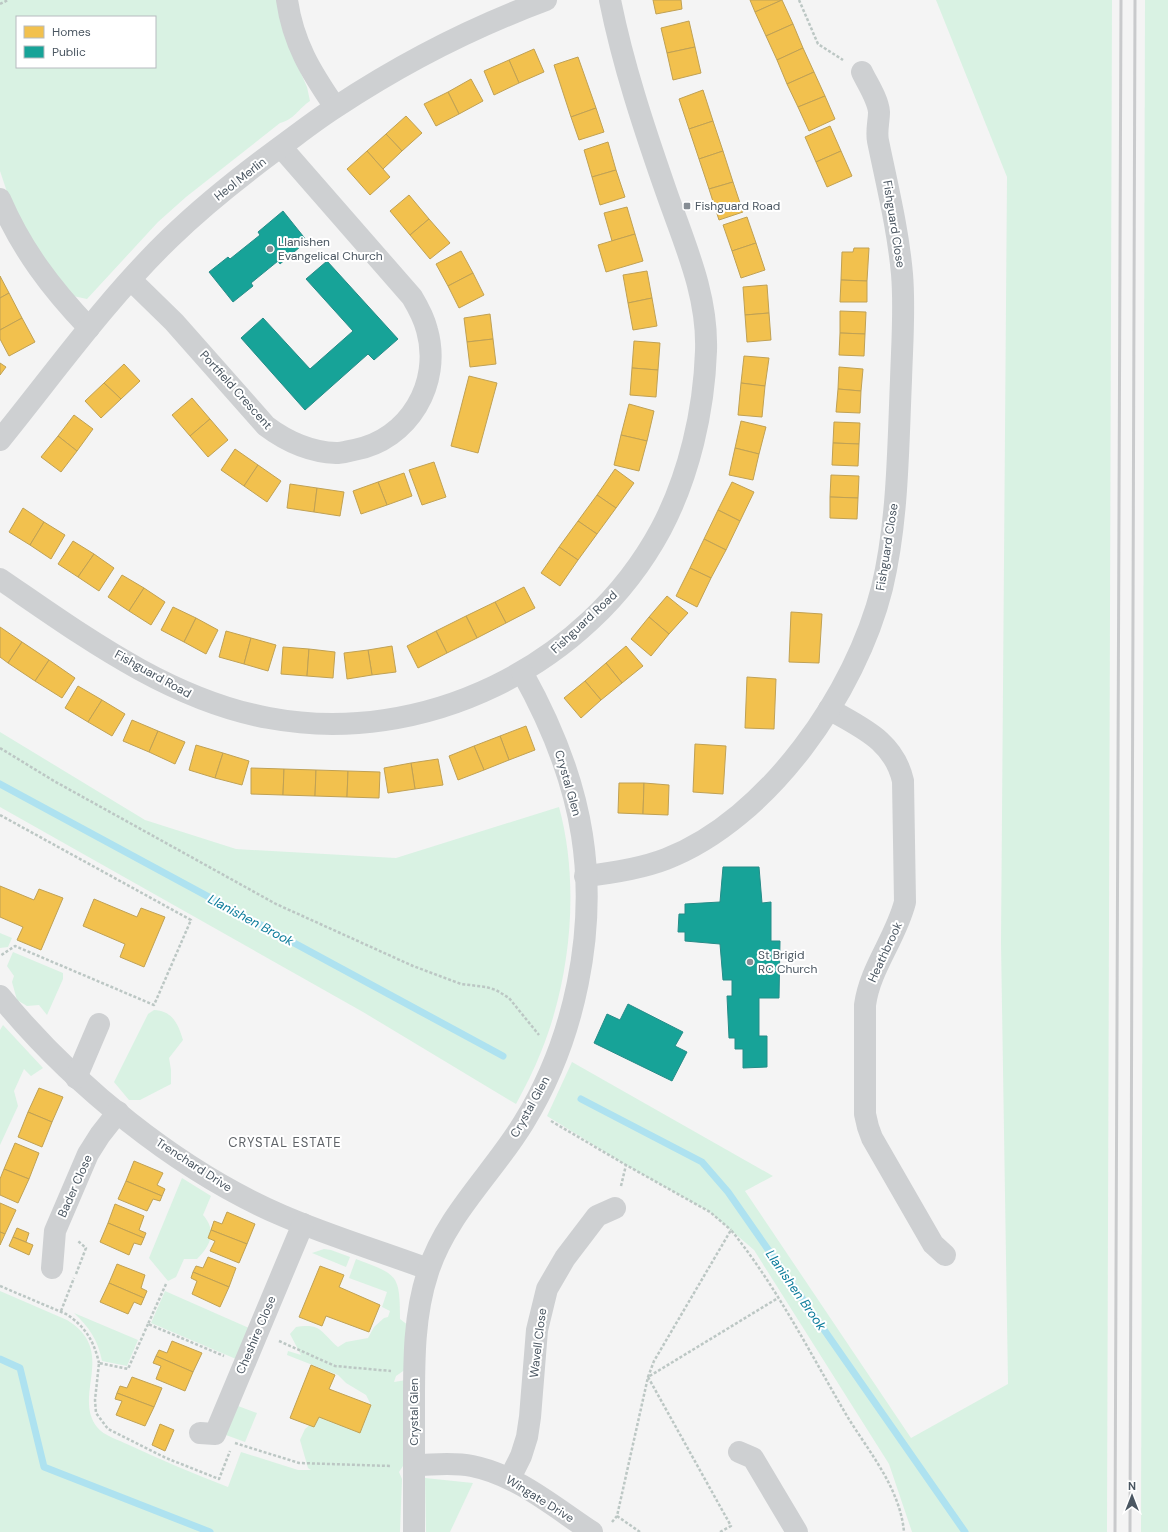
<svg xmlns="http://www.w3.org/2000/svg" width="1168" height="1532" font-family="'DM Sans',sans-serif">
<rect width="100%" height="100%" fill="#f4f4f4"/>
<g fill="#d9f2e3" fill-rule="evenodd">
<path d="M0,0H279L296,62L307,87L310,101C298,109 295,119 280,123L186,197L158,222L87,299L73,296L46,264L12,207L0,171ZM17,17H155V67H17Z"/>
<path d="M936,0H1112L1107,1532H912L889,1464L754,1250L710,1212L626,1165L547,1116L572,1062L773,1176L745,1191L911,1438L1008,1384L1001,943L1007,177Z"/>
<path d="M1145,0H1168V1532H1141Z"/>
<path d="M0,732L145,820L236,849L396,858L559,807C580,884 571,978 541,1052C534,1070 525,1087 516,1104L363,1012L0,807Z"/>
<path d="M0,933L12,938L8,947L0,948Z"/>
<path d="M13,952L63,973V979L47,1015L39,1005L27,1006L17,1000L12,982L14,976L7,966Z"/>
<path d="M154,1010C173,1011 178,1024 183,1040L169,1058L171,1070V1084L140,1100H129L114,1082L148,1014Z"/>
<path d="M3,1025L43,1068L31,1076L24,1069L14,1091L18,1106L0,1145V1030Z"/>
<path d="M182,1178L211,1196L203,1215C217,1231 211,1245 197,1259H184L176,1277L168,1281L149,1258Z"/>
<path d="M324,1249L331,1250L350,1257L346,1267L312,1253Z"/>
<path d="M356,1259C397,1275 400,1273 400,1319L409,1326V1367L396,1376L394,1382L406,1380L407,1460L399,1472L402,1479L400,1532H0V1291L67,1320C118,1351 72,1395 97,1427C104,1436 119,1440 129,1445C161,1460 194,1474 228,1487L241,1452L298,1470H311L308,1468L300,1440L305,1429L319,1417L360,1433L371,1405L366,1395L346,1383L338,1375L287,1355L288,1351L301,1355L290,1334L296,1327C322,1323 320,1332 338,1347L346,1342L368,1338L374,1327L384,1318L388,1317L390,1311L382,1307L387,1292L349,1278Z"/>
<path d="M165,1291L249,1328L236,1359L151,1323Z"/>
<path d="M74,1313L138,1340L127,1366L102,1361C98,1340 89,1327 74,1313Z"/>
<path d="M238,1406L257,1413L245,1442L226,1435Z"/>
<path d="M425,1478L473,1483L450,1532H426Z"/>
</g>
<g fill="#f2c14e" stroke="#c0a154">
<path d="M653,0H681L682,9L656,14Z"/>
<path d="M750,0H782L755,12Z"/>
<path d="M782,0L793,24L766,36L755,12Z"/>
<path d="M689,21L695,47L667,53L661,28Z"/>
<path d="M793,24L803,48L777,60L766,36Z"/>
<path d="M695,47L701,73L673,80L667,53Z"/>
<path d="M803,48L814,72L787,84L777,60Z"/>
<path d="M534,49L544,72L519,83L509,60Z"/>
<path d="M578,57L596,108L571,117L554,65Z"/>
<path d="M509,60L519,83L494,95L484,71Z"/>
<path d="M814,72L825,96L798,107L787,84Z"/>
<path d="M471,79L483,101L459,114L448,92Z"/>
<path d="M703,90L713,121L689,129L679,99Z"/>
<path d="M448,92L459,114L436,126L424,104Z"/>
<path d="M825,96L835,119L809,131L798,107Z"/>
<path d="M596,108L604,132L579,140L571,117Z"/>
<path d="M406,116L422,133L402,151L386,134Z"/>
<path d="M713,121L723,151L699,159L689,129Z"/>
<path d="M830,126L841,151L816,162L805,137Z"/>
<path d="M386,134L402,151L383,169L367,151Z"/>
<path d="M608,142L616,170L592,177L584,150Z"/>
<path d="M367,151L390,177L370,195L347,169Z"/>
<path d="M723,151L733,182L709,189L699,159Z"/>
<path d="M841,151L852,176L827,187L816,162Z"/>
<path d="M616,170L625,197L600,205L592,177Z"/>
<path d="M733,182L743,212L719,220L709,189Z"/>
<path d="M409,195L429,219L410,235L390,211Z"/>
<path d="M627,207L635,234L612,241L604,213Z"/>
<path d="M747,217L756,243L732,251L723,225Z"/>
<path d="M429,219L450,243L430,259L410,235Z"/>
<path d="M635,234L643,261L606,272L598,245Z"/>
<path d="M756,243L765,270L741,278L732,251Z"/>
<path d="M854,248H869L867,281L841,280L842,252H853Z"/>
<path d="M461,251L473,273L448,286L436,264Z"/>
<path d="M647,271L652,298L628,303L623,275Z"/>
<path d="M473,273L484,295L459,308L448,286Z"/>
<path d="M0,276L9,293L0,298Z"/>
<path d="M841,280L867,281V302H840Z"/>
<path d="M767,285L769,313L745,315L743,287Z"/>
<path d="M9,293L22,318L0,330V298Z"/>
<path d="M652,298L657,326L633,330L628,303Z"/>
<path d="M840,311L866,312L865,334L840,333Z"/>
<path d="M769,313L771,340L747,342L745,315Z"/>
<path d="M490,314L493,339L467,342L464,318Z"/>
<path d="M22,318L35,342L9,356L0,339V330Z"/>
<path d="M840,333L865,334L864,356L839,355Z"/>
<path d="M493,339L496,364L470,367L467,342Z"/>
<path d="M634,341L660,343L658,370L632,368Z"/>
<path d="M744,356L769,358L765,386L741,383Z"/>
<path d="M0,363L6,367L0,375Z"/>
<path d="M124,364L140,381L121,399L104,383Z"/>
<path d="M839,367L863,369L861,391L838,389Z"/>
<path d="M632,368L658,370L656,397L630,395Z"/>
<path d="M469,376L497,383L478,453L451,446Z"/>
<path d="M104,383L121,399L101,418L85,401Z"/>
<path d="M741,383L765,386L762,417L738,415Z"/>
<path d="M838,389L861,391L860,413L836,412Z"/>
<path d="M192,398L210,419L190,436L172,415Z"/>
<path d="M629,404L654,411L647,441L621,435Z"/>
<path d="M74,415L93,429L77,451L58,436Z"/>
<path d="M210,419L228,440L208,457L190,436Z"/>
<path d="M741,421L766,427L759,454L735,448Z"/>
<path d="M834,422L860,423L859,444L833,443Z"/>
<path d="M621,435L647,441L639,471L614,465Z"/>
<path d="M58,436L77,451L61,472L41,457Z"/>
<path d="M833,443L859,444L858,466L832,465Z"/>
<path d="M735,448L759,454L753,480L729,475Z"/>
<path d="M235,449L258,465L244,486L221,470Z"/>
<path d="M434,462L446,497L422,505L409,470Z"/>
<path d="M258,465L281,481L267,502L244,486Z"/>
<path d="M615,469L634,483L616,508L597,495Z"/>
<path d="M404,473L412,496L387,505L378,482Z"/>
<path d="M831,475L859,476L858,498L830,497Z"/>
<path d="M378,482L387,505L361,514L353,491Z"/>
<path d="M732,482L754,492L740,521L718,510Z"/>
<path d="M290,484L317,488L314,512L287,508Z"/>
<path d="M317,488L344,492L340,516L314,512Z"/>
<path d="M597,495L616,508L597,534L578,521Z"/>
<path d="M830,497L858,498L857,519L830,518Z"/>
<path d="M23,508L44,522L30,545L9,532Z"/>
<path d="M718,510L740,521L726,550L704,539Z"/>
<path d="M578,521L597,534L578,560L559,547Z"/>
<path d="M44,522L65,535L51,559L30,545Z"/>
<path d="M704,539L726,550L711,578L690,568Z"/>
<path d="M73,541L94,554L78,577L58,564Z"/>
<path d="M559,547L578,560L560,586L541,573Z"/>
<path d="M94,554L114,568L99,591L78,577Z"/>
<path d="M690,568L711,578L697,607L676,596Z"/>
<path d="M122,575L144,588L129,611L108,597Z"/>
<path d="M524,587L535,608L506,623L495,602Z"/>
<path d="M144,588L165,602L151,625L129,611Z"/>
<path d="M667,596L688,613L669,634L649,617Z"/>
<path d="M495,602L506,623L477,638L466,616Z"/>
<path d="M173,607L196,618L184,642L161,630Z"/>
<path d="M791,612L822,614L819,663L789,662Z"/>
<path d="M466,616L477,638L447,653L436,631Z"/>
<path d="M649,617L669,634L651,656L631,639Z"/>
<path d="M196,618L218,630L206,654L184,642Z"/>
<path d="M0,627L22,642L8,663L0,657Z"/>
<path d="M226,631L251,638L244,664L219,657Z"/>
<path d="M436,631L447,653L418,668L407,646Z"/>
<path d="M251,638L276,645L268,671L244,664Z"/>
<path d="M22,642L49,660L35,681L8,663Z"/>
<path d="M392,646L396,672L372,675L368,650Z"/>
<path d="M626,646L643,666L622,683L606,663Z"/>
<path d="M283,647L309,649L307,676L281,674Z"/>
<path d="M309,649L335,652L333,678L307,676Z"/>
<path d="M368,650L372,675L347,679L344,653Z"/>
<path d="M49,660L75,678L62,698L35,681Z"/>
<path d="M606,663L622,683L601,700L585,681Z"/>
<path d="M747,677L776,679L774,729L745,728Z"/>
<path d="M585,681L601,700L581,718L564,698Z"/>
<path d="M78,686L102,700L88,722L65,708Z"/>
<path d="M102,700L125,714L112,736L88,722Z"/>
<path d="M132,720L158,731L149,752L123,741Z"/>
<path d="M526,726L535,750L509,760L500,736Z"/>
<path d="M158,731L185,742L175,764L149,752Z"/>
<path d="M500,736L509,760L484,770L474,746Z"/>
<path d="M695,744L726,746L723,794L693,792Z"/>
<path d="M196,745L223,753L215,778L189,770Z"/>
<path d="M474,746L484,770L458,780L449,756Z"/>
<path d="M223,753L249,761L242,785L215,778Z"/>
<path d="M438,759L443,785L415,789L411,763Z"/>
<path d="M411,763L415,789L388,793L384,768Z"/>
<path d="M251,768L284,769L283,795L251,794Z"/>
<path d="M284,769L316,770L315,796L283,795Z"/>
<path d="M316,770L348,771L347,797L315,796Z"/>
<path d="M348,771L380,772L379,798L347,797Z"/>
<path d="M619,783H644L643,814L618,813Z"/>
<path d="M644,783L669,785L668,815L643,814Z"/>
<path d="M0,886L34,900L39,889L63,898L41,950L17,940L23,927L0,917Z"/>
<path d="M94,899L137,917L141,908L165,917L144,967L120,957L125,944L83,926Z"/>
<path d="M39,1088L63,1097L52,1122L28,1112Z"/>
<path d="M28,1112L52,1122L42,1147L18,1137Z"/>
<path d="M15,1143L39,1153L29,1179L4,1169Z"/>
<path d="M134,1161L163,1173L157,1185L165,1189L162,1196L126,1181Z"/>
<path d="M4,1169L29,1179L18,1203L0,1195V1179Z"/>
<path d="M126,1181L162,1196L160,1201L153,1199L147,1211L118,1199Z"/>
<path d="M0,1203L16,1210L5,1234L0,1232Z"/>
<path d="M115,1204L144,1216L139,1230L146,1233L144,1238L108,1223Z"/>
<path d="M227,1212L255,1224L247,1244L211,1230L214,1221L222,1224Z"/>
<path d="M108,1223L144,1238L141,1245L134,1243L129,1255L100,1242Z"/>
<path d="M17,1228L29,1233L26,1242L13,1237Z"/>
<path d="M211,1230L247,1244L239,1263L210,1251L215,1241L208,1238Z"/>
<path d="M0,1232L5,1234L0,1245Z"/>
<path d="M13,1237L33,1245L29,1255L9,1246Z"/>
<path d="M208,1257L236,1268L229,1287L193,1272L196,1266L203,1268Z"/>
<path d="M117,1264L145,1275L141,1288L147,1291L144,1298L109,1283Z"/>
<path d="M320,1266L344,1275L339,1287L380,1305L369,1332L326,1316L322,1326L299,1317Z"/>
<path d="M193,1272L229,1287L220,1307L192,1294L197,1281L191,1278Z"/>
<path d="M109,1283L144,1298L141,1305L134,1302L128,1314L100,1302Z"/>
<path d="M172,1341L202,1353L193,1372L156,1356L159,1350L167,1353Z"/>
<path d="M156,1356L193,1372L185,1391L156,1379L161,1366L153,1363Z"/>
<path d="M311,1365L335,1375L329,1389L371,1405L360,1433L319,1417L314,1427L290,1418Z"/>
<path d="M132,1377L162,1388L154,1407L117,1393L120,1386L127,1388Z"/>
<path d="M117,1393L154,1407L145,1426L116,1415L122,1401L115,1399Z"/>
<path d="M160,1424L174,1430L165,1451L152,1445Z"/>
</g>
<g fill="#17a398" stroke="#268c88">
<path d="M283,211L307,241L280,264L278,261L251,283L253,286L233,302L209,272L228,257L230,259L260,235L258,232Z"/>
<path d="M327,261L398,339L374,360L368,354L305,410L241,338L263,318L310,369L353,331L306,279Z"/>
<path d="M723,867H759L762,903L771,902V941H780L779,998H759V1036H767V1067L743,1068V1049H735V1038H729L727,996H732V980H723L720,944L685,941V932H678L679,914H685V904L720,902Z"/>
<path d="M628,1004L683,1032L675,1046L687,1052L672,1081L594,1043L607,1014L620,1020Z"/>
</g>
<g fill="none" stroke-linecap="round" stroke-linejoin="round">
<g stroke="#aee2f0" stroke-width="7">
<path d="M0,784L503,1056"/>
<path d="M581,1099L702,1162L728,1192L965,1532"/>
<path d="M0,1359L20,1368L44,1467L210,1532"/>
</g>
<g stroke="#bcc7c4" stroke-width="2.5" stroke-dasharray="3 2" stroke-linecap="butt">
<path d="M799,0L818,44L843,60"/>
<path d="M0,4L8,0"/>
<path d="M0,748L54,781L276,904L413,966L461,984L486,987L496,990L509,998L539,1035"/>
<path d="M0,815L191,920L154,1005L15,946L0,956"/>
<path d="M551,1121L626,1165L710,1212L731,1230"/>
<path d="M621,1186L626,1165"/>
<path d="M76,1274L86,1248L78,1241"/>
<path d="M166,1284L148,1324L224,1356"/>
<path d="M0,1286L66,1314C85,1326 94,1341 99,1363"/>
<path d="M61,1311L74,1278"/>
<path d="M148,1324L128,1369L99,1363L95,1400L96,1413L108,1429L166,1458L219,1479L230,1451"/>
<path d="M279,1341L335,1366L391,1371"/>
<path d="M235,1443L299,1463L391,1466"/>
<path d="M617,1516L640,1532"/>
<path d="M612,1522L617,1516L648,1377L654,1361L731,1230C777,1287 810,1353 847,1416C869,1452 900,1488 904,1532"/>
<path d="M720,1532L731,1526L648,1377L778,1298"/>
</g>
<g stroke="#ced0d2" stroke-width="22">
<path d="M287,0C293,43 311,72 335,107"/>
<path d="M0,199C22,250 51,288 89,328"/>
<path d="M131,280L174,322L266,426C286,441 310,452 336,453C342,453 348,451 354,450C409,440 442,383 427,330C424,318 418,307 412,297L281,147"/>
<path d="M0,440C55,372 107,299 170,238C202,207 237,179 272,153C293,138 314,121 336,107C401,64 473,27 546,0"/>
<path d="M0,579C82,635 169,700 269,718C422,747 587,667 661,529C689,476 704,411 706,351C708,294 684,243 666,191C644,128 623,65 610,0"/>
<path d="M829,709C862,728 894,741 903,781L905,902C896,938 870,968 865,1005V1114L868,1127L872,1138L933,1244L945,1255"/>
<path d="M585,876C613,873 640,869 666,859C769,819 856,692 882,588C898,521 898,449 901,380C902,345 905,309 902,274C898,229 887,185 878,141C876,131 879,121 879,112C878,99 867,83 862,72"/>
<path d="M0,996C72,1084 177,1170 281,1215C329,1236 380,1251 428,1269"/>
<path d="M76,1078L99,1024"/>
<path d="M52,1268L55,1231L88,1154L100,1135L118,1112"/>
<path d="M200,1433L215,1434L303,1224"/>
<path d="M739,1452L753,1458L797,1532"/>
<path d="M414,1465C433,1465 453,1462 472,1466C517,1475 554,1507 592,1532"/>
<path d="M510,1478L521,1456L527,1437L530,1417L537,1330L547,1289L565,1258L597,1216L615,1208"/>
<path d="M414,1532C414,1492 414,1452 414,1413C414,1366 413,1317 428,1272C446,1215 494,1172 524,1122C575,1039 597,931 582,835C573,777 550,722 522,672"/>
</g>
<g stroke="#c9cacc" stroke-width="3">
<path d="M1115,1532L1121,0"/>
<path d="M1130,1532L1135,0"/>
</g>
</g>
<g fill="#868d94" stroke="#fff" stroke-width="1.5">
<rect x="683" y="202" width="8" height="8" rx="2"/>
<circle cx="270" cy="249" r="4"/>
<circle cx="750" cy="962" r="4"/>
</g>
<g text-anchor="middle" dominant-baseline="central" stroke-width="4" stroke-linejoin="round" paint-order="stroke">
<g font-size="12" fill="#4a5661" stroke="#fff">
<text transform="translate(240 179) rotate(-38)">Heol Merlin</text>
<text transform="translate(894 224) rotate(81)">Fishguard Close</text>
<text transform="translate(236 390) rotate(48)">Portfield Crescent</text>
<text transform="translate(887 547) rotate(-81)">Fishguard Close</text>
<text transform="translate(584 622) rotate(-43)">Fishguard Road</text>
<text transform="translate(153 674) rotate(29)">Fishguard Road</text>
<text transform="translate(568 783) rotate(74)">Crystal Glen</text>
<text transform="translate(885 952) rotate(-65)">Heathbrook</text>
<text transform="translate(530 1107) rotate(-61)">Crystal Glen</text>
<text transform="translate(194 1165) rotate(33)">Trenchard Drive</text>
<text transform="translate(75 1186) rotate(-66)">Bader Close</text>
<text transform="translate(256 1335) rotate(-67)">Cheshire Close</text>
<text transform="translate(538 1343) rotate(-83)">Wavell Close</text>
<text transform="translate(414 1412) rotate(-90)">Crystal Glen</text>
<text transform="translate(540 1499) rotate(32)">Wingate Drive</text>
</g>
<g font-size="12" fill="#4a5661" stroke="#fff" text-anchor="start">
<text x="695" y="206">Fishguard Road</text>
<text x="278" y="242">Llanishen<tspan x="278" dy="14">Evangelical Church</tspan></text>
<text x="758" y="955">St Brigid<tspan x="758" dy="14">RC Church</tspan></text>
</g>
<g font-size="13" font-style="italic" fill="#0c7c9b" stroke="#fff">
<text transform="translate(251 920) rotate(28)">Llanishen Brook</text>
<text transform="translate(796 1290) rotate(55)">Llanishen Brook</text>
</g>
<g font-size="13" letter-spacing="1" fill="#5f6368" stroke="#fff">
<text x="285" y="1142">CRYSTAL ESTATE</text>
</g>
</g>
<rect x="16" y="16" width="140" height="52" fill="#ffffff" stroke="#b7bbc0"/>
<rect x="24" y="26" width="20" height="12" fill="#f2c14e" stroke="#b7bbc0"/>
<text x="52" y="36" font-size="12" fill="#4a5661">Homes</text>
<rect x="24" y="46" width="20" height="12" fill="#17a398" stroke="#b7bbc0"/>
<text x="52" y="56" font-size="12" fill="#4a5661">Public</text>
<g transform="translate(1132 1496)" stroke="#ffffff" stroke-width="3" paint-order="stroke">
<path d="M0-3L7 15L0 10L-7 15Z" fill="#4a5661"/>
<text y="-6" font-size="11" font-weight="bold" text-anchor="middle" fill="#4a5661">N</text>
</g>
</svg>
